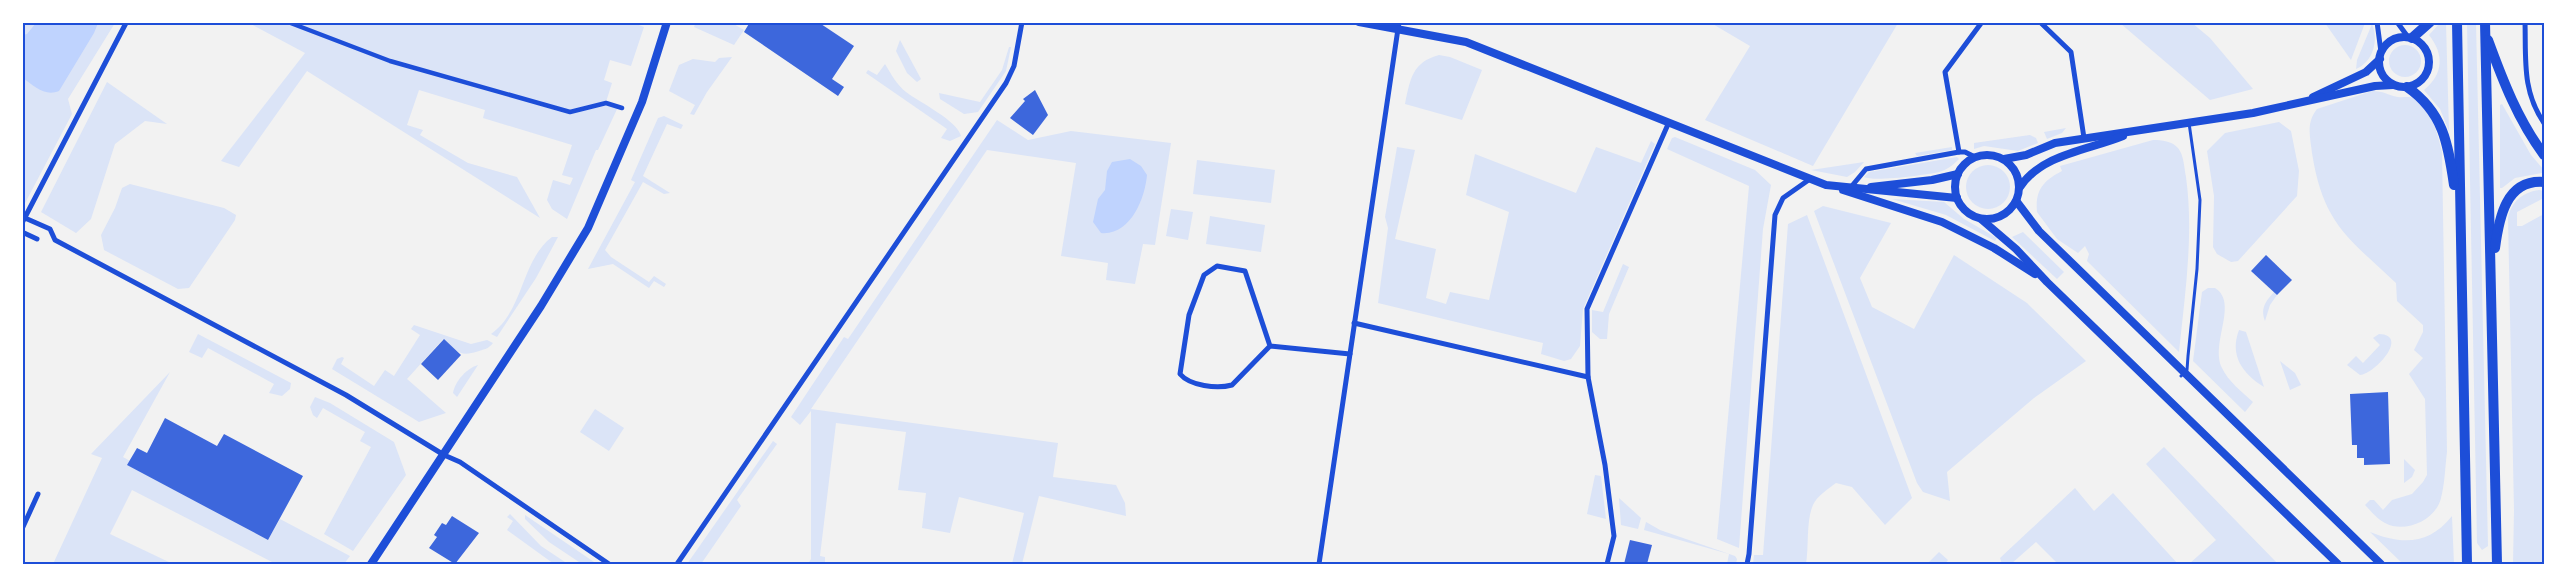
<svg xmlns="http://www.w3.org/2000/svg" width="2567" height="587" font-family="Barlow,sans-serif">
<rect width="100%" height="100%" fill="#f2f2f2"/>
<g fill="#dbe4f7">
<path d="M631,22L644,27L631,66L610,60L604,80L612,83L606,102L618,107L598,150H596L567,219L552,209L547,200L553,180L570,185L573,178L562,175L572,145L483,118L485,110L419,90L407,125L423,130L420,135L468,163L517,177L540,218L307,71L239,167L221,161L305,53L249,23Z"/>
<path d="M696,22L732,23L744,30L734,45L694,27Z"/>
<path d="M23,23H115L68,99L72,114L23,207Z"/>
<path d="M1711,23H1898L1813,166L1705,120L1750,46Z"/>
<path d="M2120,23H2192L2210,38L2253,89L2210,100Z"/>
<path d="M2325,23H2365L2351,60Z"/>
<path d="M2440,23H2446L2449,131L2440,109L2424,90C2444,74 2444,54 2429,35Z"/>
<path d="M2467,23H2476L2488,546L2482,550L2477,543Z"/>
<path d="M2372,24C2379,40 2373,62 2356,69L2357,60Z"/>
<path d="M900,40L921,79L917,82L907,73L896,51Z"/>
<circle cx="2405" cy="61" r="16"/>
<path d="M1009,47H1011L1006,71L978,112L964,114L940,99L939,93L980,102L1002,70Z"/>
<path d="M1439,55L1450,57L1482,70L1462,120L1405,104C1410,80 1412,62 1439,55Z"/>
<path d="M732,57L707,92L694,115L690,114L695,105L669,91L679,65L693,59L715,62L719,58Z"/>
<path d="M885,64C891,74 897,85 906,92C919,102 958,121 961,136L950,141L941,138L947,129L866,73L868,70L877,75Z"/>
<path d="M107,82L167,124L145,121L115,144L91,219L76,233L41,212Z"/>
<path d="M2372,91C2384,91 2387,95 2398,97C2403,98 2409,96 2413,98C2431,107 2438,135 2442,152L2447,452C2445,467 2445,483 2441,498C2436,520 2405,534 2385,523C2377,519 2371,511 2365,505L2370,500H2374L2383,510L2392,500L2412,494L2423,482L2427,475L2425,399L2409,374L2423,358L2414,350L2423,332V325L2397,301L2396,283C2347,237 2323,223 2312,153C2310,136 2306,123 2317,109Z"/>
<path d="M2502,104L2531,155L2544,170L2542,173L2515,178L2502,188H2500V105Z"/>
<path d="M664,116L683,125L681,129L667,124L643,176L670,193L664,194L643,182L605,250L611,257L649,282L654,276L666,284L664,287L654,281L649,288L613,264L588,269L635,182L631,180L658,118Z"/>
<path d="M997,120L1028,140L1071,131L1171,143L1155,245L1143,244L1135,284L1106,280L1108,263L1061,256L1076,163L987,150L811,409L1058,443L1053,477L1116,485L1125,503L1126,516L1039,496L1022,564H1012L1024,513L959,497L950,533L922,528L926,493L898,490L906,432L836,423L820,556L825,557V564H808L811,559V411L800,425L791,417L844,337L848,339Z"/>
<path d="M2279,122L2291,131L2299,171L2297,196L2238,261L2231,262L2217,254L2213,247L2214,196L2207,151L2225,133Z"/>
<path d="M2066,128L2062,133L2047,139L2044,132Z"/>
<path d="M2030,135L2036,138L2038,143L2018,151L1984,146L1974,149V143Z"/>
<path d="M1675,137L1755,170L1771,185L1763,229L1739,548L1717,539L1749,186L1667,149L1672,138Z"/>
<path d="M2153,140C2162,140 2172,141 2178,148C2184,155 2184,168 2186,177C2194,235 2185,293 2179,352L2087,261L2089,254L2085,246L2078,253L2057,239L2037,212C2035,190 2043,181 2062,171L2060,166Z"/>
<path d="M1651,141L1655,144L1583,309L1580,346L1571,359L1564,361L1541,354L1543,343L1378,303L1388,228L1385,217L1397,147L1415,150L1395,239L1436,249L1426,298L1446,304L1450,292L1489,300L1509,212L1466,195L1475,154L1576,193L1596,147L1641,163Z"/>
<path d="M1952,147V150L1917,156L1915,153Z"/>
<path d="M1957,157L1959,159C1953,165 1947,170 1939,172C1926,175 1874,182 1864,177L1869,172Z"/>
<path d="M1197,160L1275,170L1271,203L1193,194Z"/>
<path d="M1864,162L1855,172L1847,177L1811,170Z"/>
<circle cx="1988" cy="187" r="22"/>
<path d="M130,184L224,208L236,215L235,220L189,288L178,289L104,250L101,235L115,208L122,188Z"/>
<path d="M2539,190L2544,191V198L2517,212V226H2522L2544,214V564H2513L2514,510L2508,218C2511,202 2523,192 2539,190Z"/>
<path d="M1892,199L1944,202L1964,219L1997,238L1995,241L1946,215Z"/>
<path d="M1823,206L1891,223L1860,278L1872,307L1914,329L1954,255L2027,303L2086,361L2034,398L1947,472L1950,501L1923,492L1917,483L1814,211Z"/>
<path d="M1171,209L1193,212L1188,240L1166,236Z"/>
<path d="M1807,215L1912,498L1885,525L1852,487L1836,483C1828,489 1817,496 1813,505C1806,520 1809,547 1806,564H1753L1754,555H1763L1788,224Z"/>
<path d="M1210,216L1265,225L1261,252L1206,244Z"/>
<path d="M2023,232L2064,272L2057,279L2012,237Z"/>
<path d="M552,237H558L536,278L497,337L491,334C524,311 521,260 552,237Z"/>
<path d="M1623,264L1629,267L1609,314L1607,339H1600L1592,332V310L1603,312Z"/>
<path d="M2208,288H2215C2239,303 2210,343 2222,368C2228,381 2242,392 2253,402L2245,412L2193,361L2202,292Z"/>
<path d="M2274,292L2277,295L2270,305L2265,321C2260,308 2266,301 2274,292Z"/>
<path d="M414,325L471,344L487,340L493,343C489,348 486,349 479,351C458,358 459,351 443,339L407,379L446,413L419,422L332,369L337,359L342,357L344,358L341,364L374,386L385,370L394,376L420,335L411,329Z"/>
<path d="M2239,330L2246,332L2264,387C2243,374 2229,356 2239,330Z"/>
<path d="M198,334L291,383L290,389L282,396L269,393L274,384L208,348L202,358L189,352Z"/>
<path d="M2379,334C2410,335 2375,374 2360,375L2347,365L2356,356L2363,363L2380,345L2373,338Z"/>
<path d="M2280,361L2295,373L2301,385L2290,390Z"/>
<path d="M478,365L457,397L453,393C455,381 467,368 478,365Z"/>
<path d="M170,372L123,457L130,461L128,465L268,540L280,519L350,556L344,564H276L132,490L110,534L173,564H53L102,458L91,454Z"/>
<path d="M315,397L330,403L394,442L406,475L353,551L324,534L371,447L360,441L365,432L323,408L317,418L313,415L310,407Z"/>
<path d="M595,409L624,428L609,451L580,432Z"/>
<path d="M773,441L777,444L737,500L741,506L701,564H687Z"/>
<path d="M2164,447L2278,564H2189L2216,540L2146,464Z"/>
<path d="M2404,459L2415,470L2412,477L2404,483Z"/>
<path d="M1595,475L1601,476L1606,519L1587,514Z"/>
<path d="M2075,488L2094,511L2113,493L2178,564H2058L2036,542L2011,564H2002L2000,558Z"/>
<path d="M1619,498L1641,518L1638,529L1621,525Z"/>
<path d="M510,514L541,546L568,564H554L507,530L513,521L507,517Z"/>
<path d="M525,515L597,564H582L549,542L525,519Z"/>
<path d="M2452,516L2454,564H2403L2370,532C2402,545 2429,545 2452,516Z"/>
<path d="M1646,522L1660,530L1735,556L1737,559L1736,564H1727L1729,554L1644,530Z"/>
<path d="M1939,552L1948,560L1945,564H1927Z"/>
</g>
<g fill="#bfd3fe">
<path d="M36,23H98L94,33L59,91C45,97 34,86 23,78V35L27,34Z"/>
<path d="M1130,159L1141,166L1147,175C1145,199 1130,236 1101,233L1093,222L1098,199L1105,190L1107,171L1112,162Z"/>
</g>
<g fill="#3d67dc">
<path d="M750,22H818L854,46L832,79L844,87L838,96L744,32Z"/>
<path d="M1035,90L1048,115L1033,135L1010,118L1025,101L1023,99Z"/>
<path d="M2266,255L2292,280L2277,295L2251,271Z"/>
<path d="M444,339L461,355L438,380L421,364Z"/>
<path d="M2388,392L2390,464L2364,465V458H2357V445H2352L2350,394Z"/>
<path d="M165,418L217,446L224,434L303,476L268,540L127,465L137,448L147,453Z"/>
<path d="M452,516L479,533L455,564L429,548L437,537L434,535L442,523L446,525Z"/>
<path d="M1630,540L1652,545L1647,564H1624Z"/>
</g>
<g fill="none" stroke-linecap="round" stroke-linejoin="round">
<path stroke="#1d4ed8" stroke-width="3" d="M2181,376L2187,370L2188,356L2197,269L2200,200L2189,123"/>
<path stroke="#1d4ed8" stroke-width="4.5" d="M288,22L390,61L570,112L606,103L622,108"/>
<g stroke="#1d4ed8" stroke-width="5">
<path d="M2040,22L2071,52L2084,138"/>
<path d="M2377,22L2381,52"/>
<path d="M2397,22L2408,37"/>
<path d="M2525,22C2526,60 2522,91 2544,123"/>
<path d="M1959,152L1945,72L1982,22"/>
<path d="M1851,187L1866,169L1959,152H1965L1975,157"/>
<path d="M25,218L50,229L55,240L346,395L444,455L460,462L609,564"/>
<path d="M22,223L126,23"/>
<path d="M22,232L37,239"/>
<path d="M1354,323L1588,377"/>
<path d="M1270,346L1232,385C1217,389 1190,386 1180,374L1189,315L1204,275L1217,266L1245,271L1270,346L1350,354"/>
<path d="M22,529L38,494"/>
<path d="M677,564L1006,83L1014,66L1022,22"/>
<path d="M1319,564L1399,22"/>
<path d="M1607,564L1614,536L1605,465L1588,377L1587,309L1669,122"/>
<path d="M1747,564L1749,554L1775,215L1783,198L1810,179"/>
</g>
<g stroke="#1d4ed8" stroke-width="8">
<path d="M1359,22L1466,42L1826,185L1957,198"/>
<circle cx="2404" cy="62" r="25"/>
<path d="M2313,97L2366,72L2380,59"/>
<circle cx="1987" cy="187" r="32"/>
<path d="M2004,159L2026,155L2055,143L2253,113L2375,86L2393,85"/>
<path d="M1871,187L1932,180L1958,174"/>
<path d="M2020,187C2042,154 2089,150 2123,136"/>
<path d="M1843,190L1942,222L1994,248L2035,274"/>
<path d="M2017,202L2039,231L2381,564"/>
<path d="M1981,219L2016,249L2047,282L2338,564"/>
<path d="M371,564L541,306L588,228L642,102L667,22"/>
</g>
<g stroke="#1d4ed8" stroke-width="10">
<path d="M2457,22L2467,564"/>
<path d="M2485,22L2497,564"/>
<path d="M2412,38L2430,22"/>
<path d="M2488,40C2503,81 2518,120 2544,155"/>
<path d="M2407,87C2443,112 2448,143 2454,185"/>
<path d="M2495,248C2499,218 2506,179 2544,182"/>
</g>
</g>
<rect width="2567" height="587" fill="none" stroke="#ffffff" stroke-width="48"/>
<rect x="24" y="24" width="2519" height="539" fill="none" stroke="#1d4ed8" stroke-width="2"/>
</svg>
